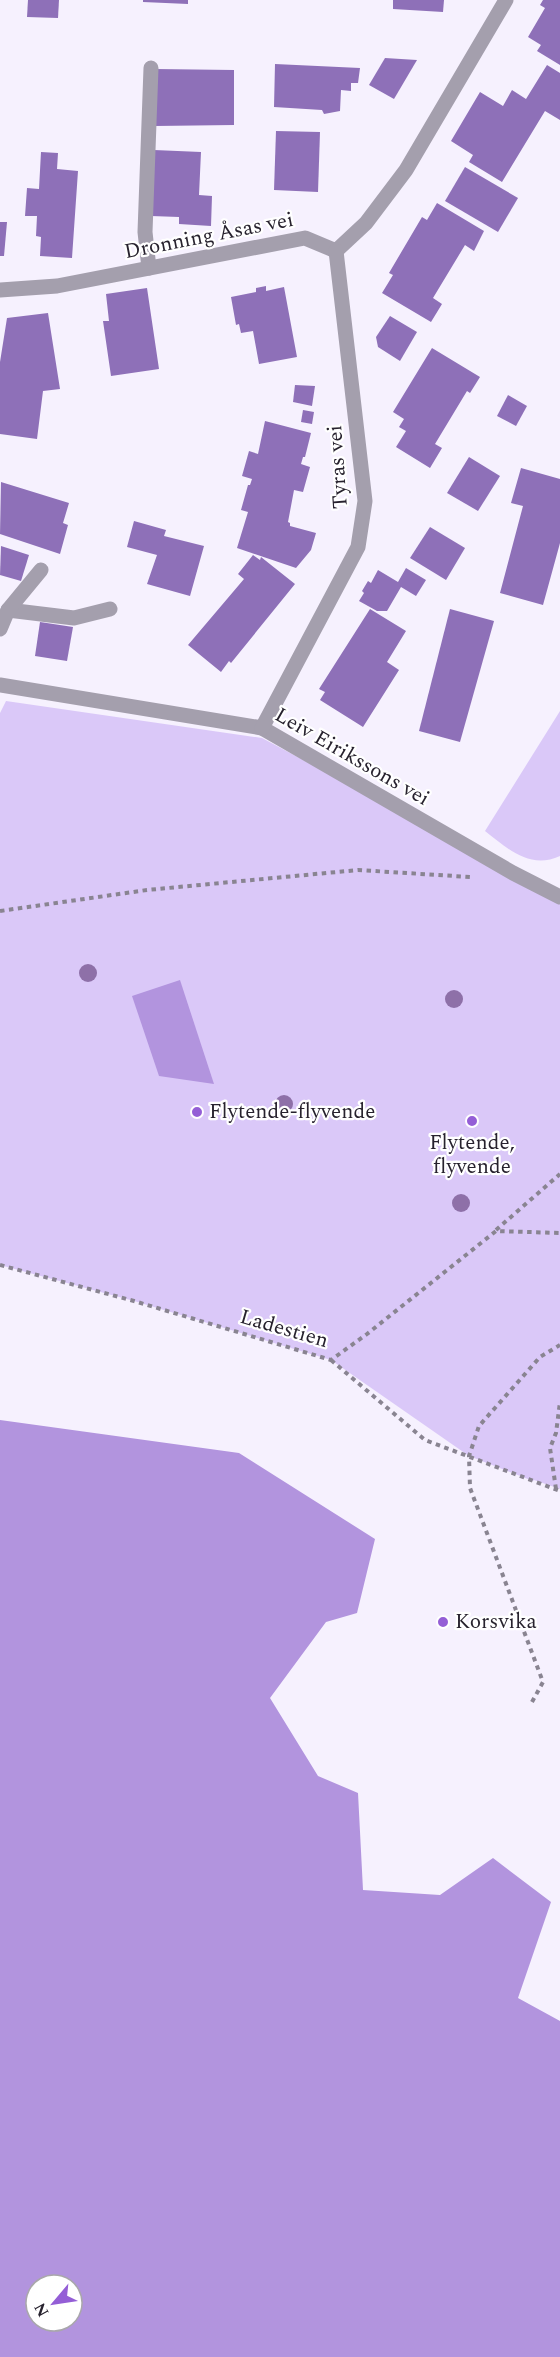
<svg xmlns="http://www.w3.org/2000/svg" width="560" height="2357" font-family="Spectral,serif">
<rect width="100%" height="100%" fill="#f6f1fe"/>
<g fill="#dac8f8">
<path d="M6,701L262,738L560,897V1489L534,1480L533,1481L469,1456L331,1360L134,1301L0,1265V713Z"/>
<path d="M560,711V856C530,870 508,849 485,831Z"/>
</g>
<g fill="#b294de" fill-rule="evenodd">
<path d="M180,980L214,1084L159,1076L132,996Z"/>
<path d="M0,1420L239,1453L375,1539L357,1613L326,1622L270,1698L318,1776L358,1793L363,1890L440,1895L493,1858L551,1902L518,1998L560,2021V2357H0ZM36,2285H72V2321H36Z"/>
</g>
<g fill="#8e70b8">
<path d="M28,0H59L58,18L27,17Z"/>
<path d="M143,0H188V4L143,2Z"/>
<path d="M393,0H444L443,12L393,9Z"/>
<path d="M543,0H560V65L537,51L541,45L528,37L545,8L540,5Z"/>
<path d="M385,58L417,60L394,99L369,85Z"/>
<path d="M275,64L360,68L358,83H351V91L341,90L340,111L324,114L322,110L274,107Z"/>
<path d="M547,65L560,73V120L545,111L502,182L469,162L473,155L451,141L480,92L503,106L512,90L526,99Z"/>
<path d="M155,69L234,70V125L155,126Z"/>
<path d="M276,131L320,132L318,192L274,190Z"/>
<path d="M154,150L201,152L199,195L212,196L211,226L179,224V217L151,216Z"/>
<path d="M41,152L58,153L57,169L78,171L72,258L40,256L41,237L36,236L37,216H25L27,188L39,189Z"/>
<path d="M465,167L518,198L498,232L445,201Z"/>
<path d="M437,203L484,231L474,251L465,245L433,298L442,304L431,322L382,293L393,275L389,273L422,217L427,220Z"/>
<path d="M0,222H7L4,256H0Z"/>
<path d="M266,286V291L284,287L297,357L259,364L253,331L241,333L239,324L236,325L231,297L256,292V288Z"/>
<path d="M147,288L159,369L111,376L103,321H109L106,294Z"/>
<path d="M48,313L60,389L43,391L37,439L0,434V362L7,318Z"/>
<path d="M390,316L417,332L400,361L378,347L376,337Z"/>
<path d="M432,348L480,377L470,393L467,391L435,444L442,448L430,468L396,447L406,431L399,427L404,419L393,412Z"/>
<path d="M295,385L315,386L312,406L293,402Z"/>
<path d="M508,395L527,406L516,426L497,416Z"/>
<path d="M303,410L314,412L312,424L301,422Z"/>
<path d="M265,421L311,433L305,457H303L301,464L310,467L303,492L294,490L288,522L290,523V526L316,533L311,550L296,568L237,548L248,512L241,510L248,485H250L252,479L242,476L249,451L258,454Z"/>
<path d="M469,457L500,476L478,511L447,493Z"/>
<path d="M521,468L560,479V543L543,605L500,593L523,506L511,503Z"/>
<path d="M1,482L69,503L63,523L68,525L60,554L0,534Z"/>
<path d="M134,521L166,530L164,536L204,546L190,596L147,584L157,555L127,547Z"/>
<path d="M430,527L465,548L446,580L410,558Z"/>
<path d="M1,546L29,555L21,581L0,575Z"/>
<path d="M253,555L260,560L261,557L295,584L231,663L229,661L221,672L188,645L244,579L238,574Z"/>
<path d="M406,568L426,580L416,596L401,587L387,611H377L359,601L364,593L362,591L368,581L371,583L378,570L398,582Z"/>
<path d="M370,609L406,631L387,662L399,670L363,727L320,700L325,692L319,689Z"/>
<path d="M450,609L494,621L460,742L419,731Z"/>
<path d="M40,622L73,627L67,661L35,656Z"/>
</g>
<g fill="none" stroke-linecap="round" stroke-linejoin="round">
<g stroke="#898491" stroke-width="4" stroke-dasharray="4.5 4.5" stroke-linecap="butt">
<path d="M0,911L147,890L358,870L470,877"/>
<path d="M496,1230L560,1174"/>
<path d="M0,1265L134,1301L331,1360L367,1334L496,1231L560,1233"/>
<path d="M331,1360L425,1440L560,1491"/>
<path d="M556,1489L550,1448L556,1433L560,1402"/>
<path d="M532,1702L543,1682L470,1488L469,1456L479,1426L540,1357L560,1345"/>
</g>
<g stroke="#a49fad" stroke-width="15">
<path d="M149,268L145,232L151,68"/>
<path d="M8,610L74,618L110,609"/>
<path d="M0,629L8,610L41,570"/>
</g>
<g stroke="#a49fad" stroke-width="15">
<path d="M0,290L57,286L305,238L336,251L366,223L406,170L506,0"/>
<path d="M0,685L262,728L513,873L560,897"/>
<path d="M262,728L358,547L365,501L336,251"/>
</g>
</g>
<g fill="#8e70a8">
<circle cx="88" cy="973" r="9"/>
<circle cx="454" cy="999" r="9"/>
<circle cx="284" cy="1104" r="9"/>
<circle cx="461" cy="1203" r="9"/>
</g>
<g fill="#945ed6" stroke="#fff" stroke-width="2">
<circle cx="197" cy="1112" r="6"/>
<circle cx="472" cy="1121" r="6"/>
<circle cx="443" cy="1622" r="6"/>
</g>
<g text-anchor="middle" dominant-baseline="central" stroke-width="4.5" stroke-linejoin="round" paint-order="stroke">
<g font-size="21" fill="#27222e" stroke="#fff">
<text transform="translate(209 236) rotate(-11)">Dronning Åsas vei</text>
<text transform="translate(338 467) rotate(-94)">Tyras vei</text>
<text transform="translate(352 757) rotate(30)">Leiv Eirikssons vei</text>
<text transform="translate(284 1329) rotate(16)">Ladestien</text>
</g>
<g font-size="21" fill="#27222e" stroke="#fff" text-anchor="start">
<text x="209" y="1112">Flytende-flyvende</text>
<text x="472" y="1143" text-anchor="middle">Flytende,<tspan x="472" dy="24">flyvende</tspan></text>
<text x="455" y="1622">Korsvika</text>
</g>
</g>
<g transform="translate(54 2303) rotate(241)"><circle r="28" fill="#ffffff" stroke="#a9a7ab" stroke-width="1.5"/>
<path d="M0-4.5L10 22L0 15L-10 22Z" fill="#945ed6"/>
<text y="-9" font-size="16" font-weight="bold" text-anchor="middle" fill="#27222e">N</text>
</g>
</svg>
